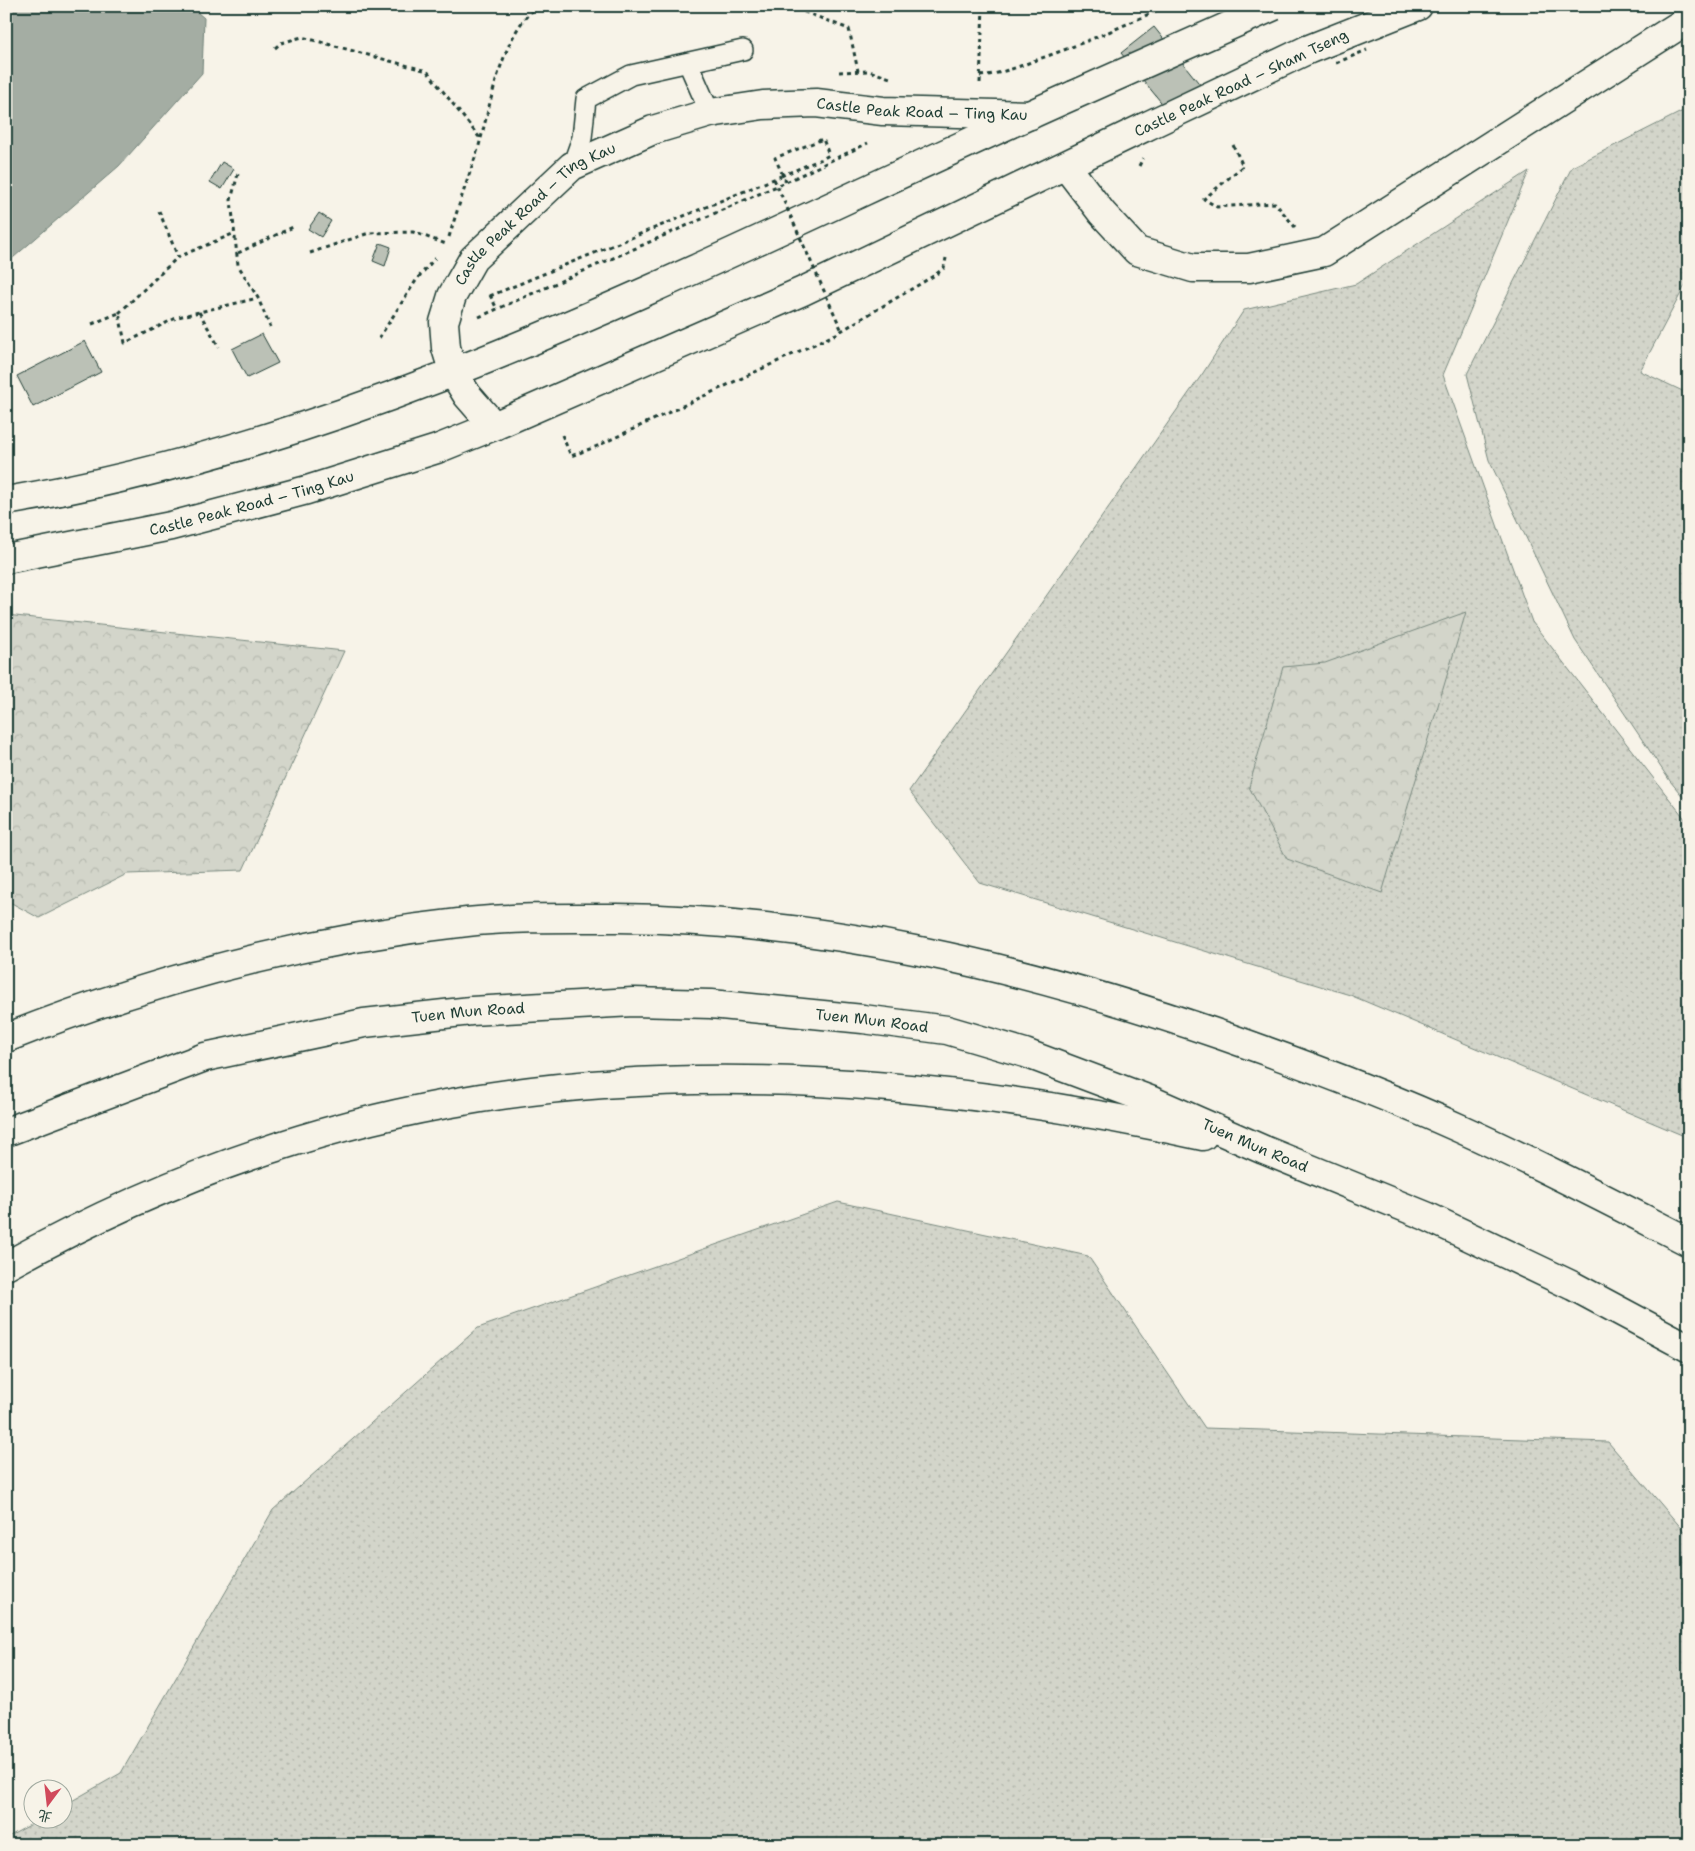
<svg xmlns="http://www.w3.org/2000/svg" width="1695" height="1851" font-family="'Shantell Sans','LXGW WenKai TC',sans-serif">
<defs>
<pattern id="grass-dots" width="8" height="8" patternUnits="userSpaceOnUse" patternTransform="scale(1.25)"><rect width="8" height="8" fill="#d3d5ca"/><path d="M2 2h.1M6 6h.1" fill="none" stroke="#b5b8ae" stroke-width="1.8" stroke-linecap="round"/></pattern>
<pattern id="forest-crowns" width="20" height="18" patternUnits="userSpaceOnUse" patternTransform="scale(1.25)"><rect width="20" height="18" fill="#d3d5ca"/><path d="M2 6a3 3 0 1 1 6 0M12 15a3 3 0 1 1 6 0" fill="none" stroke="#b5b8ae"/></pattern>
</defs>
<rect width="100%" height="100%" fill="#f7f3e8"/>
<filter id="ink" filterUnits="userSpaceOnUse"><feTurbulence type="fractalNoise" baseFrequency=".02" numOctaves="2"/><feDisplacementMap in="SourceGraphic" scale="10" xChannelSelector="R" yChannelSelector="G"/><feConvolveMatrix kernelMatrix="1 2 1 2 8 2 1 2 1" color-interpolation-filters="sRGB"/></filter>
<g filter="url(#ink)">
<g fill="url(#grass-dots)" stroke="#79897f">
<path d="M1689,108V278L1640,371L1689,394V804L1670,781L1575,640L1489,460L1467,374L1572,167Z"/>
<path d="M1529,171L1443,375L1532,622L1689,824V1138L1350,995L980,883L909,791L1203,373L1244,310L1356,284Z"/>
<path d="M838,1202L1088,1256L1205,1428L1608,1442L1689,1537V1845H6V1838L41,1819L62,1818L63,1806L121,1773L273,1510L478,1328Z"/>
</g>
<g fill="url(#forest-crowns)" stroke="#79897f">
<path d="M1466,612L1382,893L1287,859L1249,787L1283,667L1325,663Z"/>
<path d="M6,615L344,651L243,870L127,874L39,918L6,900Z"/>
</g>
<path fill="#a4ada3" stroke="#6f8077" d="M6,6H190L204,18L202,73L119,166L6,264Z"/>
<g fill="#bbc1b6" stroke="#1f3d34">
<path d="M1154,27L1210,97L1178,123L1121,53Z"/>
<path d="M222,162L234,169L222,189L210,182Z"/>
<path d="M319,213L331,221L321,237L308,229Z"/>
<path d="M380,243L391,247L385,266L373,261Z"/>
<path d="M262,334L278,363L247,378L232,349Z"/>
<path d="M85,341L101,372L33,407L17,376Z"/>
</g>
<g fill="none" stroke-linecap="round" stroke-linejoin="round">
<g stroke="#1f3d34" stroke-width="22">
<g id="service">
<path d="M688,63L710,113"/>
<path d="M572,166L582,138L586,99L631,75L743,50"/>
</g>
</g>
<g stroke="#1f3d34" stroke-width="31">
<g id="minor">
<path d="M1066,166L1102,213L1137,251L1193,268H1249L1324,252L1689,19"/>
<path id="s1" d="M454,374L446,348L444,322L452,296L473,259L572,166L653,130L710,113L763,105L816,103L883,111L1030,115"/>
</g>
</g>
<g stroke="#1f3d34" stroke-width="31">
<g id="primary">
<path d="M1307,50L1418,6"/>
<path d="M454,374L467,395L494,426"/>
<path d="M6,501C386,438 726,249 1074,95"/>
<path id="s2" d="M6,559L171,526L307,490L437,449L494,426L803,291L1145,127"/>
</g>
</g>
<g stroke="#1f3d34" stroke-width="31">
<g id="motorway">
<path d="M6,1038C155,979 308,939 467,922C517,917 567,918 617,918C827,920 1023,967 1221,1035C1301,1063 1382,1093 1459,1128C1537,1163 1613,1203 1689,1242"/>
<path id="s3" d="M6,1132L205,1057L364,1023L471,1011L633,1002L711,1004L863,1019L947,1030L1025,1053L1150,1100L1264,1150L1426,1216L1573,1286L1689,1348"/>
<path d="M6,1266C143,1190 292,1132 446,1104C696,1058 957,1082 1203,1136"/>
</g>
</g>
<g stroke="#1f3d34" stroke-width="3" stroke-dasharray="4 4" stroke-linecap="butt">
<path d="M789,6L849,29L858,71"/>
<path d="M275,48L281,43L302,37L427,71L479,137L478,141"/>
<path d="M839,72L869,71L890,78"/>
<path d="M980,76C1001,74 1020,66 1039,59C1082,44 1124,26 1166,6"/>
<path d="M980,83L983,6"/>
<path d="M1233,145L1243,166L1204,199L1217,207L1275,203L1295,227"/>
<path d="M238,174L231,200L238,265L258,298L270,327"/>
<path d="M786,182L775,158L823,139L829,155L824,158"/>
<path d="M159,211L178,257L235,233"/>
<path d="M449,237C458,207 468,178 478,149C490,108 502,31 538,6"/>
<path d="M238,253L295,226"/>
<path d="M310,253L369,233L413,232L446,244"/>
<path d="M490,295L497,309"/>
<path d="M490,296L781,176"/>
<path d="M199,312L219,347"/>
<path d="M119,313L178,257"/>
<path d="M479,317L786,182L868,143"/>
<path d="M92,324L119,313L125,343L178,317L258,298"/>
<path d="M379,338L417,279L435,258"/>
<path d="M562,435L571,456L595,447L836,334L935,275L944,268L946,258"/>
</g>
<use href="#service" stroke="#f7f3e8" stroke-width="19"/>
<use href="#minor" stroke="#f7f3e8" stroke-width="28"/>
<use href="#primary" stroke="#f7f3e8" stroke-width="28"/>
<use href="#motorway" stroke="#f7f3e8" stroke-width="28"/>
<g stroke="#1f3d34" stroke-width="31" stroke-linecap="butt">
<g id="primary-bridge">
<path d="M1074,95L1274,6"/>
<path d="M1145,127L1307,50"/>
</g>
</g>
<g stroke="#1f3d34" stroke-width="3" stroke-dasharray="4 4" stroke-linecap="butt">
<path d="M1336,63L1367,50"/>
<path d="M1139,166L1143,158"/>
<path d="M781,176L824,158"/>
<path d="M774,179L842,331"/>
</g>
<use href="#primary-bridge" stroke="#f7f3e8" stroke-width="28"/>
</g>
</g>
<g text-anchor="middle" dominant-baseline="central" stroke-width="5" stroke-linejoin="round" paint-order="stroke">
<g font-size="15" fill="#1f3d34" stroke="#f7f3e8">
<text transform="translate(1241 83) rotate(-25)">Castle Peak Road – Sham Tseng</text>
<text stroke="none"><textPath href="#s1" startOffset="620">Castle Peak Road – Ting Kau</textPath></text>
<text stroke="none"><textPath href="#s1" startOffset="200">Castle Peak Road – Ting Kau</textPath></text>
<text stroke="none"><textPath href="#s2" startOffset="252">Castle Peak Road – Ting Kau</textPath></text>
<text stroke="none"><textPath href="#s3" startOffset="480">Tuen Mun Road</textPath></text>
<text stroke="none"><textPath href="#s3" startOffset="885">Tuen Mun Road</textPath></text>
<text stroke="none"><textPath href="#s3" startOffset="1290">Tuen Mun Road</textPath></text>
</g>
</g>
<rect width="1695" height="1851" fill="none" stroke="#f7f3e8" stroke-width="25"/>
<rect x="12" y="12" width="1670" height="1826" fill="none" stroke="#1f3d34" stroke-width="2" filter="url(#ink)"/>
<g transform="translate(48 1804) rotate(195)"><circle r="24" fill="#f7f3e8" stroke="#a1aaa0"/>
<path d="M0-4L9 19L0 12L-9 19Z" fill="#d1495b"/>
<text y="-8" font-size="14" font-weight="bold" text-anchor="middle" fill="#1f3d34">北</text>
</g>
</svg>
